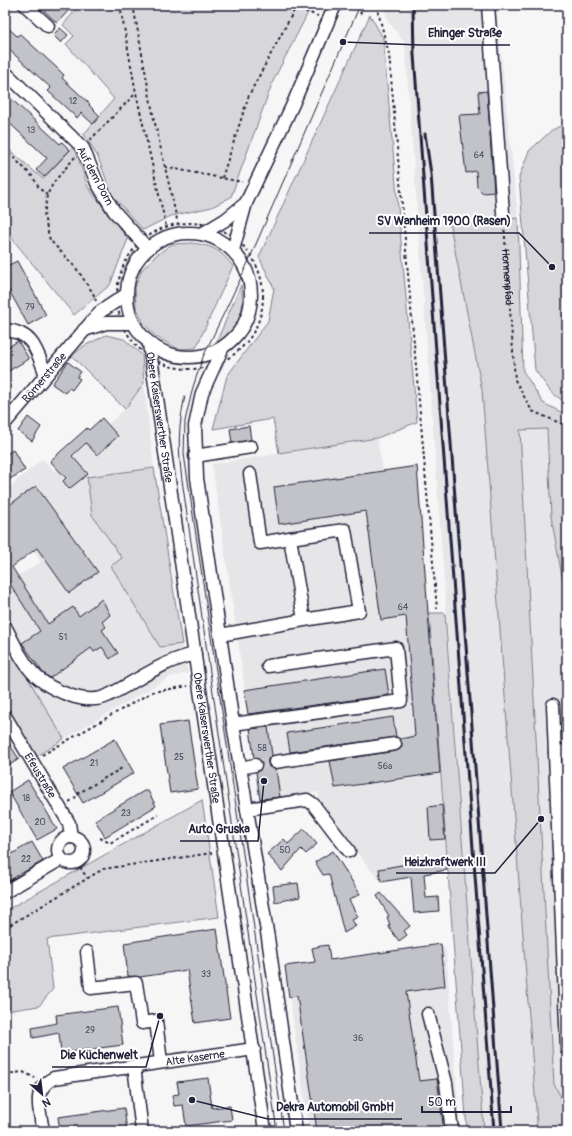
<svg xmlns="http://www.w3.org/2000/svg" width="572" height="1136" font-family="Pangolin,sans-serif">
<rect width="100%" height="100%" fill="#f6f6f7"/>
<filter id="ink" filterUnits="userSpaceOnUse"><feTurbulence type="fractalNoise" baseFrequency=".025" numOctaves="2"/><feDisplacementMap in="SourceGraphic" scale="8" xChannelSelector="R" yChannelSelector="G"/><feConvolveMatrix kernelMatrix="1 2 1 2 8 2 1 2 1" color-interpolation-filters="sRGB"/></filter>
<g filter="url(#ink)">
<g fill="#e6e6e9">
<path d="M383,5H496L518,218L450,225L482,390L485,428H547L551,516L567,517V1131H484L405,43L388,21Z"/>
<path d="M144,383L154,468L87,477L92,515L122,558L111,566L160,647L182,644L188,673L170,677L64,739L5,640V583L41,562L5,508V491L42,459L56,472L125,409Z"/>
<path d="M377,438L383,470L416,467L429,613L446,869L380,881L321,809L318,792L261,799L212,464Z"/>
<path d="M441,944L446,950L460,1131H309L285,966Z"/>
</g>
<g fill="#d7d7db" stroke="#7c7c8b">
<path d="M80,5H297L310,9L273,81L231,197L212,207L171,216L143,230L112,195L98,157L84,134L114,99L66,44L74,36L63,25Z"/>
<path d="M370,15L383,38L417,422L377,438L279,453L273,419L213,429L227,376L268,321L274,288L259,257Z"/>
<path d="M567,123V404L551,392L535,370L519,177L529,151L552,130Z"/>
<path d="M5,146L43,179L74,146L88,187L128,239L110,285L74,315L10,236L5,241Z"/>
<path d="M518,218L523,371L543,403L567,415V604L551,516L547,429L520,430L554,1084L567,1109V1131H535L537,1122L482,390L450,225Z"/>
<path d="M192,243C213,246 219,249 233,266L196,348L178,349L155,336L143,322L136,306L135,287L141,271L155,256L172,244Z"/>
<path d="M241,285C246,313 239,327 216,343Z"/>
<path d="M106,335L124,339L142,355L144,383L125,409L72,356L84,346Z"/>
<path d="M154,468L182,644L160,647L111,566L122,558L92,515L87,477Z"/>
<path d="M429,613H445L484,1131H467Z"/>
<path d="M5,640L64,739L37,756L5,703Z"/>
<path d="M202,800L219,917L47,939L53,989L39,1006L5,1011V911Z"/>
</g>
<g fill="#c2c2c9" stroke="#22223b">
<path d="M38,5H63L69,10L57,23Z"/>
<path d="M5,25L17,36L20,34L57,68L64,75L62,78L90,104L89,105L100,116L93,124L81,113L77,118L48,91L51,88L5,46Z"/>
<path d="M60,28L68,35L61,43L53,35Z"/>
<path d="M487,91L494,192L483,193L477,187L476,171L466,173L459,115L480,114L478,92Z"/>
<path d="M5,93L60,144L62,142L70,150L44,177L36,170L47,158L5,119Z"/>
<path d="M17,261L46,315L28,325L5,283V267Z"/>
<path d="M18,341L29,359L5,373V349Z"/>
<path d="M68,362L81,372L77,377L80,379L72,390L69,388L65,393L52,384Z"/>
<path d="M28,417L41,427L32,441L18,431Z"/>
<path d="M102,418L118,436L97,455L86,443L72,456L88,474L69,489L63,481L66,478L50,461L87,428L89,430Z"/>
<path d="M249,426L251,440L232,443L230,429Z"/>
<path d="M13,450L25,470L5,482V455Z"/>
<path d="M417,466L440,773L335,788L330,761L396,751L402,746L400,739L415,736L406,616L381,620L366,511L279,524L274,487Z"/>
<path d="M36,486L98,572L69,593L37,548L12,567L48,624L73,607L79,616L102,599L110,615L102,622L106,627L102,630L118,653L110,659L102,647L94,652L91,648L50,678L43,673L22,643L40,631L5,576V508Z"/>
<path d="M385,669L389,695L248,714L244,690Z"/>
<path d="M393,717L396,737L290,752L287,733Z"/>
<path d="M188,721L198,789L170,793L160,725Z"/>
<path d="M268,727L272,755L268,759V763L269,767L276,769L280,797L260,799L256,772L260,770L262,764L260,760L254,758L250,729Z"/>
<path d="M5,737L19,759L5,768Z"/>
<path d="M115,739L134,773L83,803L63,769Z"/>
<path d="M28,780L57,829L37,840L9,792Z"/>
<path d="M144,791H148L156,806L105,837L95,820Z"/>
<path d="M442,805L445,839L430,840L428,807Z"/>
<path d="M304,829L317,844L306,854L301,849L282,871L267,854L284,839L288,844Z"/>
<path d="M32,842L43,861L5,883V858Z"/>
<path d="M333,851L360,894L349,900L358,917L352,920L356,926L344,933L329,874L323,875L315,862Z"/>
<path d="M446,857L447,870L424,874L426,898L438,897L439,911L414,913L411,877L381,882L379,869Z"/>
<path d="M298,883L300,897L275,902L273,886Z"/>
<path d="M381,893L410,926L404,931L407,935L399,941L388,926L390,925L387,917L389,916L377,896Z"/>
<path d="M217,929L230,1018L195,1023L187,970L140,977L128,976L124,943Z"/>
<path d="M441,944L445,986L406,992L419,1081L437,1079L444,1131H317L297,996L289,997L285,966L315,962L312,948L321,946L328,945L330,960Z"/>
<path d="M118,1007L123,1045L61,1053L59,1033L33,1038L32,1028L57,1023L56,1015Z"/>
<path d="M208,1078L212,1108L230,1106L232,1120L186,1126L183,1105L174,1106L172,1095L179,1094L177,1082Z"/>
<path d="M124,1108L127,1131H60L58,1117Z"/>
</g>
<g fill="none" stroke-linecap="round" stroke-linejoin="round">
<path stroke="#ccccd1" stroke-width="12" stroke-dasharray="12 6" stroke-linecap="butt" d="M255,765L275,762"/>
<g stroke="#22223b" stroke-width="15">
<g id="minor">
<path d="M25,5L48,26"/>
<path d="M488,5L503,213"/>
<path d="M5,72L83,148L97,183L114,211L148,249"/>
<circle cx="189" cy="295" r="62"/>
<path d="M202,234L225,220L246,203"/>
<path d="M233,250L246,203L293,104L335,5"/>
<path d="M5,330C34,332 37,352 46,375"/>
<path d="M84,330L106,323H133"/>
<path id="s2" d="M149,344L265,1131"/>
<path d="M222,349L202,393L195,426L197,478L233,724L268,938L296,1131"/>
<path id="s3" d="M5,423L100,312L127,294"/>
<path d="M195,456L251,447"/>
<path d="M250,474L260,543L290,538"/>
<path d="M5,626C24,664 32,684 75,697C86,700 96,701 107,696C138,681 161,661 195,654"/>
<path d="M220,635L304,620L290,538L345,530L359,611L304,620"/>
<path d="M553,705L567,1049"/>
<path id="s4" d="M5,716L69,823L71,837"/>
<path d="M233,724L401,701L396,648L268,666"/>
<path d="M555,752L567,751"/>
<path d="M275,762L395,744"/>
<path d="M240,768L255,765"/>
<path d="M247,809L307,800L313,804L349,851"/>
<circle cx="71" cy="850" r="13"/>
<path d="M5,892L61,859"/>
<path d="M87,952L91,988L136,983L142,1023L156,1021L161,1062"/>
<path d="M428,1014L446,1083L452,1131"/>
<path d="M134,1066L142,1131"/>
<path id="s5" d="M43,1131C40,1110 31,1089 54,1078L254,1049"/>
</g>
</g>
<g stroke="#22223b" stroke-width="2" stroke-dasharray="3 3" stroke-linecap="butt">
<path d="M120,5L136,93L166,226"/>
<path d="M133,5L154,119L178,224"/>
<path d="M288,5L318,16"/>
<path d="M378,5V12L389,54L437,609"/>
<path d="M360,14L364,5"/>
<path d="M90,140L136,93"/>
<path d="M5,149L33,177L39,188L47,195"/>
<path d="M75,157L54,182L47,195L44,216L50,240L76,268L93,293L96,301"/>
<path d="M165,167L242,182"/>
<path d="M222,178L249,95L297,5"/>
<circle cx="190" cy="296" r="73"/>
<path id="s1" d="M504,224L515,380L532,411L567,426"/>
<path d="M42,755L152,692L188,686"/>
<path d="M69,802L75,798L77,794L124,767"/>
<path d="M100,838L110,843L158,815"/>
<path d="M77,862L87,878"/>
<path d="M5,928L103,869L212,853"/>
<path d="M5,1074L23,1072L35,1078"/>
</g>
<use href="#minor" stroke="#fff" stroke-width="12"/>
<g stroke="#22223b" stroke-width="1">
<path d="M185,396C178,427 178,449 182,480L277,1131"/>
<path d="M284,1131L184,454L185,421L193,387L203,357L246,267L360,5"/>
</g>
<g stroke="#22223b" stroke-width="3">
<path d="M413,5L414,55L494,1131"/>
<path d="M425,134L431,174L502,1131"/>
</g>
</g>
</g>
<g text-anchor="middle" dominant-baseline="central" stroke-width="4" stroke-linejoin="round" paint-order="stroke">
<g font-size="9" fill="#4a4a5e">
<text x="73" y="101">12</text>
<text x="31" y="130">13</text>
<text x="479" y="155">64</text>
<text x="30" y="307">79</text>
<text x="403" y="607">64</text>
<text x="63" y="637">51</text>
<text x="262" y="748">58</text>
<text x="179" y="757">25</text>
<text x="94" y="763">21</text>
<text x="385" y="766">56a</text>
<text x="26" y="798">18</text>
<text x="126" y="813">23</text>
<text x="40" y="822">20</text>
<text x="285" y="850">50</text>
<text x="26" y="859">22</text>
<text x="206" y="974">33</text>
<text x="90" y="1030">29</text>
<text x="358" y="1038">36</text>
</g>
<g font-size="11" fill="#22223b" stroke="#fff">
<text transform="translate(95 176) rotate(62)">Auf dem Dorn</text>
<text stroke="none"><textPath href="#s1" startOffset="53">Honnenpfad</textPath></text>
<text stroke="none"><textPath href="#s3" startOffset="60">Römerstraße</textPath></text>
<text stroke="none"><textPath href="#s2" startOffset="74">Obere Kaiserswerther Straße</textPath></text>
<text stroke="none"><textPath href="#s2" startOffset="398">Obere Kaiserswerther Straße</textPath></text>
<text stroke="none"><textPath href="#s4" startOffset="69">Efeustraße</textPath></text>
<text stroke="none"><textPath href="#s5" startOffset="202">Alte Kaserne</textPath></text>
</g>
</g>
<path fill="none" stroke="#22223b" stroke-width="1.5" d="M343 42L420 45H510M552 267L519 233H369M264 781L258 841H180M541 819L495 873H396M160 1016L146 1067H52M192 1100L268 1119H402"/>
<g fill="#22223b" stroke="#fff" stroke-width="1.5">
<circle cx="343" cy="42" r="4"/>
<circle cx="552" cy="267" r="4"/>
<circle cx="264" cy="781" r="4"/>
<circle cx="541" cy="819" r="4"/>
<circle cx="160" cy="1016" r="4"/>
<circle cx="192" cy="1100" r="4"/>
</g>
<g font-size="12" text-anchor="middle" font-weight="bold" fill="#22223b" stroke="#fff" stroke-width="4" stroke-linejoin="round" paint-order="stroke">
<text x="465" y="37">Ehinger Straße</text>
<text x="444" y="225">SV Wanheim 1900 (Rasen)</text>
<text x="219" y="833">Auto Gruska</text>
<text x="445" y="866">Heizkraftwerk III</text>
<text x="99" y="1059">Die Küchenwelt</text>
<text x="335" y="1111">Dekra Automobil GmbH</text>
</g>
<rect width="572" height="1136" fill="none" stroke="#fff" stroke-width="20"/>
<rect x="10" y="10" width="552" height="1116" fill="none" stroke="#22223b" stroke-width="1.5" filter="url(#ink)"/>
<g transform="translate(42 1094) rotate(152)" stroke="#ffffff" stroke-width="3" paint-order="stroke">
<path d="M0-3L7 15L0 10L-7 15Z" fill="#22223b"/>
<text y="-6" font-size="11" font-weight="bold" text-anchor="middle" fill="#22223b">N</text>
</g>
<path d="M422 1106v6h89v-6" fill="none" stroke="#22223b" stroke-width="2"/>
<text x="428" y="1106" font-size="12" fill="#22223b" stroke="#ffffff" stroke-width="3" paint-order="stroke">50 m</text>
</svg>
